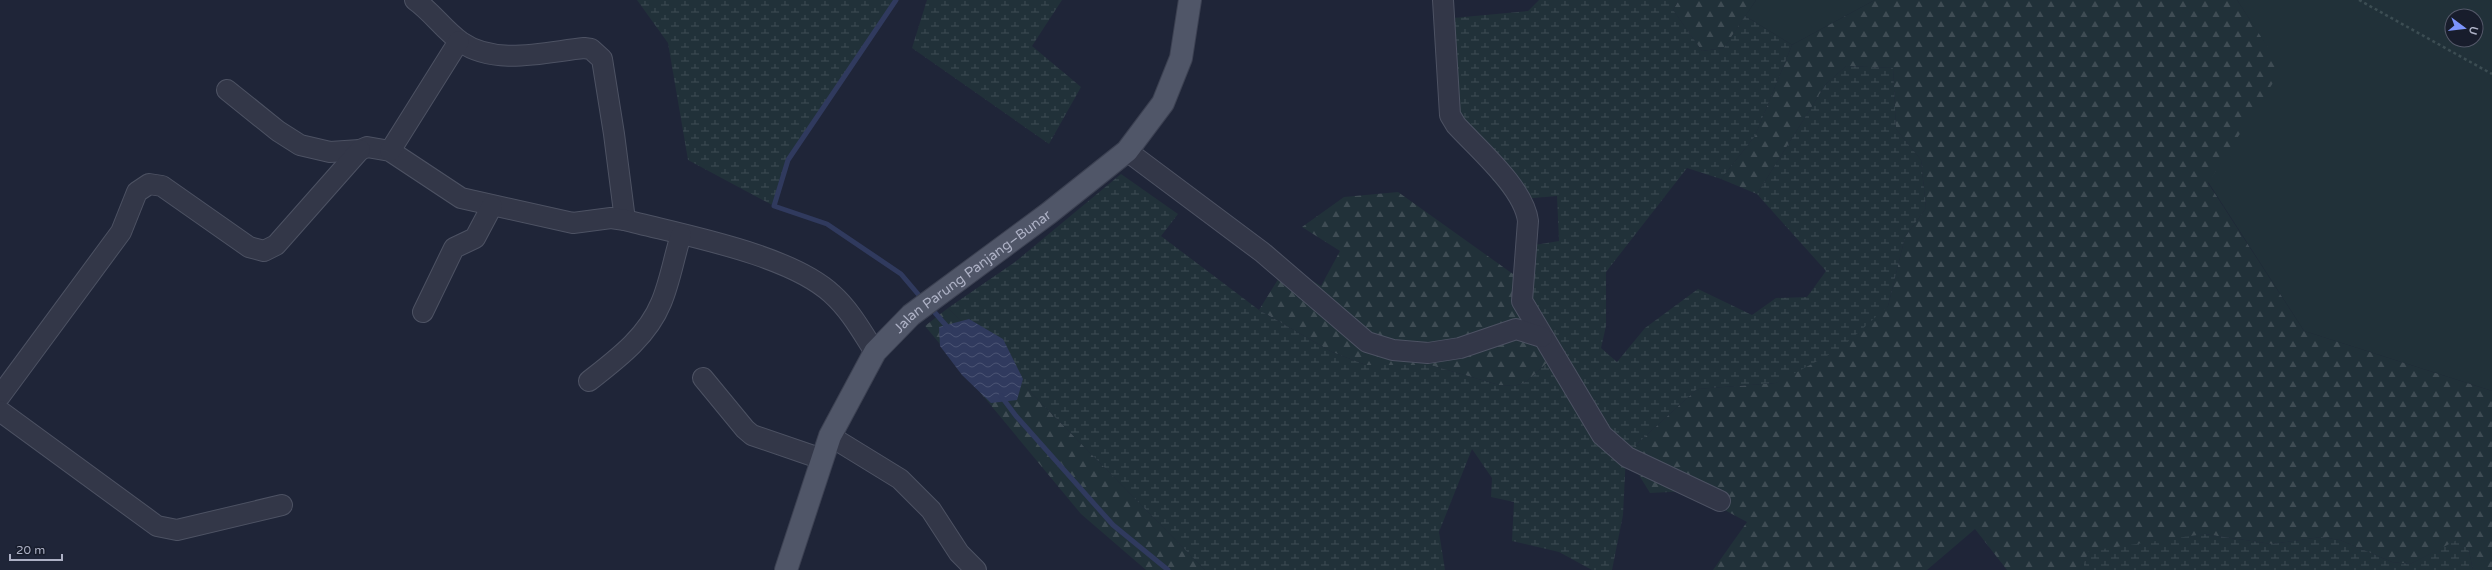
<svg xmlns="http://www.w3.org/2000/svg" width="2492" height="570" font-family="'Varela Round',sans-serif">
<defs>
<pattern id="forest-firs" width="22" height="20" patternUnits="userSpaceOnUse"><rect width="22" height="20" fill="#213139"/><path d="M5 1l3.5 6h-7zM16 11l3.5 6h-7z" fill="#3f4c54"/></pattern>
<pattern id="wetland-marsh" width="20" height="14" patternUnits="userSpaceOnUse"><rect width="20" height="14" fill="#213139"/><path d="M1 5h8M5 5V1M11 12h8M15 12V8" fill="none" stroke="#3f4c54"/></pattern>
<pattern id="water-waves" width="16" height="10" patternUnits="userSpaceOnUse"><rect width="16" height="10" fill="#303a5e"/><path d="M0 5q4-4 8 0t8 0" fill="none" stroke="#4b5474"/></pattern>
</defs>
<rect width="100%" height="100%" fill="#1f2538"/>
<g fill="#213139" fill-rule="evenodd">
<path d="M1756,0H1875L1792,45L1745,16Z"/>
<path d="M2237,0H2492V391L2304,331L2208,182L2281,69ZM2452,16H2476V40H2452Z"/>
</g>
<g fill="url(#forest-firs)">
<path d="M1679,0H1756L1724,48L1702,51L1673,10Z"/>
<path d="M1875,0H2237L2282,69L2208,183L2304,331L2492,391V570H2473L2469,551L2459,540L2410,564L2392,562L2340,540L2321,537L2272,544L2204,534L2084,563V570H2007L1975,529L1927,570H1713L1747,522L1689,491L1650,493L1626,454L1697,389L1776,383L1888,306L1905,237L1926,208L1921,160L1896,129L1893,68L1846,66L1826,84L1757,194L1721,179L1755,136L1792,45Z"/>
<path d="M1398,192L1520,279L1549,361L1526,382L1514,386L1499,385L1430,365H1366L1332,352L1259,310L1287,265L1321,286L1340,251L1302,227L1344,197Z"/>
<path d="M948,308L1205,570H1146L1081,514L925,326Z"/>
</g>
<g fill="url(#wetland-marsh)">
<path d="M637,0H896L788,160L774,206L688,160L668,43Z"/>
<path d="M927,0H1062L1032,46L1081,87L1049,144L912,48Z"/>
<path d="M1539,0H1679L1673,10L1702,51L1724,48L1745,16L1792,45L1755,136L1721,179L1687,168L1606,272V326L1601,348L1617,362L1645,328L1698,289L1752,315L1776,298L1807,297L1826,271L1757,194L1826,84L1846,66L1893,68L1896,129L1921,160L1926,208L1905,237L1888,306L1840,349L1776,383L1697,389L1626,454L1623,515L1612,570H1592L1559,552L1512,541L1514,502L1491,497L1492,478L1472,449L1439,532L1445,570H1205L948,308L1015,262L1121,174L1178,214L1161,236L1259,310L1332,352L1366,365H1430L1499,385L1514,386L1526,382L1549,361L1517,312L1522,247L1559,241L1557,196L1509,200L1450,127L1442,19L1528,11Z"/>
<path d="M2204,534L2272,544L2321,537L2340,540L2392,562L2410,564L2459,539L2469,551L2473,570H2084V563L2089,551Z"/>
</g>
<path fill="url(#water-waves)" d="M969,319L1003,339L1023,379L1017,400L991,403L962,375L940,346L939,327Z"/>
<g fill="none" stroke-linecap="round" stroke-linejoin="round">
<g stroke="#303a5e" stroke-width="5">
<path d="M896,0L788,160L774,206L827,224L901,274L923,300"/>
<path d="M930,307L950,330"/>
<path d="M1001,396L1016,416L1113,525L1168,570"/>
</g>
<g stroke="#4d5263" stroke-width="22">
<g id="street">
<path d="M415,0C432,12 444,30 461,42C495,66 545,52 584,48L591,49L602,59L614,134L625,220"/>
<path d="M1443,0L1450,115L1456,125C1478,149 1524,188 1528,221L1522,301L1602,435L1627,457L1720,501"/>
<path d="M227,90L278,131L300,145L330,152L360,150L367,147L390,151L461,198L573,223L611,218L625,220C682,235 789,254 832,294C850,310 862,332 875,352"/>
<path d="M390,151L459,41"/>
<path d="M1127,151L1262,252L1367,342L1393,350L1428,353L1460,348L1516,329L1542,337"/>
<path d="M423,312L454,248L475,238L492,206"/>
<path d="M703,378L745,429L752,435L822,459"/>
<path d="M589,381C617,359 647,337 661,303C670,282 674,257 681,235"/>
<path d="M0,396L121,232L137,192L149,184L162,186L249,247L264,251L276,245L360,150"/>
<path d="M0,411L157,526L177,530L282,505"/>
<path d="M830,436L900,479L931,510L959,553L976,570"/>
</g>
</g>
<g stroke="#3c4152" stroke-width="24">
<g id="primary">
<path id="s1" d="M786,570L830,436L875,352L911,315L1049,213L1127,151L1163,103L1181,58L1190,0"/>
</g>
</g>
<path stroke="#3c4d53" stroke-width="2.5" stroke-dasharray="3 3" stroke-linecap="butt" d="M2359,0L2492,74"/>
<use href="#street" stroke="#333748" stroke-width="20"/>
<use href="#primary" stroke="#505668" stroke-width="22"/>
</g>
<g text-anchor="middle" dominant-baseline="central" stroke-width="3.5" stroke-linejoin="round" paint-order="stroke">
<g font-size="14" fill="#adb1c5" stroke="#181d2c">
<text stroke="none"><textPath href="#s1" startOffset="363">Jalan Parung Panjang–Bunar</textPath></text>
</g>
</g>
<g transform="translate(2464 28) rotate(105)"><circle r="19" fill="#181d2c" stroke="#545869"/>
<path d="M0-3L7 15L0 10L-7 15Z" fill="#7c94fb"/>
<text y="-6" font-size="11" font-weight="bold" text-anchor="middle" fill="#adb1c5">U</text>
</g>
<path d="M10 554v6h52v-6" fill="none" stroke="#adb1c5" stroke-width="2"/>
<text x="16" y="554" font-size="12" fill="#adb1c5" stroke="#181d2c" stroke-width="3" paint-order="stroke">20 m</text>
</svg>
